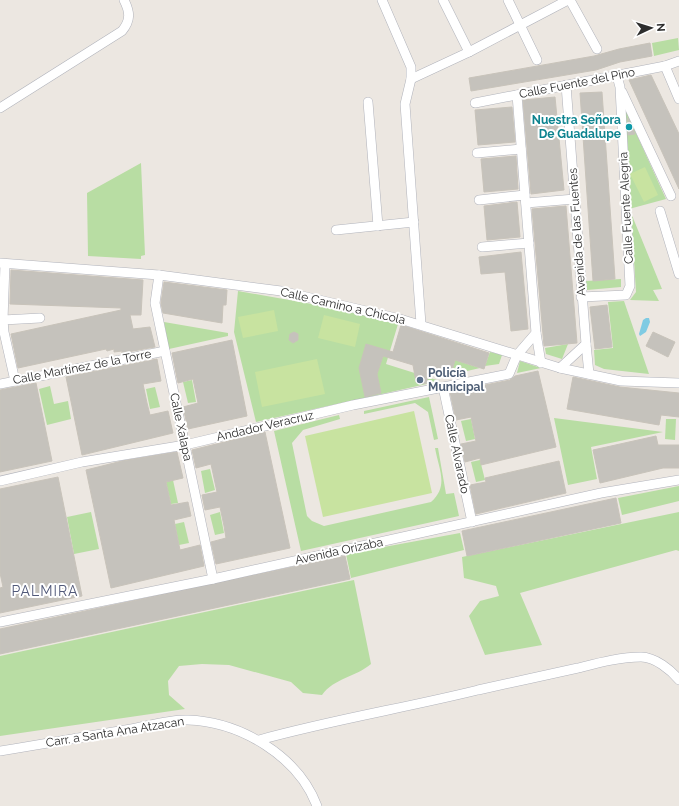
<svg xmlns="http://www.w3.org/2000/svg" width="679" height="806" font-family="Raleway,sans-serif">
<rect width="100%" height="100%" fill="#ece7e1"/>
<g fill="#b8dda3">
<path d="M678,38L679,50L654,56L652,43Z"/>
<path d="M625,109L666,199L629,209Z"/>
<path d="M141,163L145,255L141,256V259L88,256L87,193Z"/>
<path d="M631,213L662,289L653,290L659,301L630,300L636,292Z"/>
<path d="M621,279V287L587,290L586,281Z"/>
<path d="M238,291L334,308L398,324L386,364L440,381L256,422L234,332Z"/>
<path d="M624,301L649,374L604,369L595,365L594,350L613,348L608,302Z"/>
<path d="M164,322L228,333V336L169,349Z"/>
<path d="M568,344L562,359L546,354L545,348Z"/>
<path d="M490,352L502,355L499,364L485,366Z"/>
<path d="M455,360L480,368L450,375Z"/>
<path d="M520,361L541,368L517,373Z"/>
<path d="M192,380L196,402L188,403L183,382Z"/>
<path d="M50,386L54,404L68,401L71,419L47,425L39,389Z"/>
<path d="M155,387L160,407L150,409L146,389Z"/>
<path d="M429,397L438,439L434,440L428,412L415,403L364,414V411Z"/>
<path d="M339,415L340,419L303,430L292,443L307,516L312,521L324,526L431,502C449,486 439,470 435,448H438L446,494L454,493L459,516L301,551L274,431Z"/>
<path d="M554,418L663,432L591,447L597,479L568,485Z"/>
<path d="M471,419L475,439L466,441L461,421Z"/>
<path d="M666,419H676L675,440L665,439Z"/>
<path d="M480,460L485,480L476,482L471,462Z"/>
<path d="M210,469L215,490L205,493L201,471Z"/>
<path d="M173,480L178,503L171,504L166,482Z"/>
<path d="M679,486V501L622,515L618,498Z"/>
<path d="M91,512L99,549L74,554L67,517Z"/>
<path d="M220,512L224,533L215,535L210,515Z"/>
<path d="M679,512V551L676,550L520,593L542,645L485,655L469,616L480,601L499,596L496,586L464,578L462,557Z"/>
<path d="M184,522L189,543L179,545L175,524Z"/>
<path d="M460,533L464,550L351,578L346,554Z"/>
<path d="M354,580L371,664C356,677 334,678 322,695L303,693L291,682L229,665L202,664L179,666L168,681L169,695L185,709L0,736V656Z"/>
</g>
<g fill="#c8e3a0">
<path d="M645,167L658,195L644,202L630,174Z"/>
<path d="M274,310L278,331L243,338L238,317Z"/>
<path d="M324,315L360,324L355,347L318,338Z"/>
<path d="M317,359L325,394L262,407L255,372Z"/>
<path d="M414,411L432,493L323,517L305,436Z"/>
</g>
<path fill="#7fcbe3" d="M646,318H649L650,322L646,332L640,336L639,334L643,320Z"/>
<g fill="#c5c2bc" stroke="#c8c3ba">
<path d="M650,43L652,56L620,62L596,70L471,91L469,78L594,56L619,49Z"/>
<path d="M651,75L679,134V189L629,80Z"/>
<path d="M602,92L615,279L593,281L580,93Z"/>
<path d="M555,97L564,190L531,194L523,100Z"/>
<path d="M512,107L515,142L478,145L475,110Z"/>
<path d="M628,118L635,134L628,135Z"/>
<path d="M516,156L518,189L484,192L481,159Z"/>
<path d="M517,202L520,237L487,240L484,206Z"/>
<path d="M566,206L577,343L544,346L532,209Z"/>
<path d="M521,252L528,329L511,331L505,272L481,274L479,257Z"/>
<path d="M11,270L143,280L141,315H130L133,329L150,327L155,347L122,353V351L114,352V349L107,351L106,349L18,368L11,334L121,310V308L10,304Z"/>
<path d="M164,282L227,290L226,305H223L222,323L163,313L161,303Z"/>
<path d="M607,305L612,347L595,349L590,307Z"/>
<path d="M401,325L489,353L484,369L455,360L450,377L426,370L428,383L421,384L420,381L416,382L413,365L383,356L377,374L381,393L365,397L359,368L366,344L393,352Z"/>
<path d="M294,332L298,334V340L293,343L289,340L290,334Z"/>
<path d="M653,332L675,342L668,357L646,346Z"/>
<path d="M232,340L247,416L188,429L183,407L198,403L193,379L178,383L172,353Z"/>
<path d="M157,359L161,381L143,384L147,403L150,415L168,411L173,433L82,455L66,377Z"/>
<path d="M538,371L556,447L481,465L480,458L465,462L461,444L476,441L474,432L471,417L456,420L450,392L510,380L515,376Z"/>
<path d="M573,377L620,387L679,393V417L661,415L659,425L567,409Z"/>
<path d="M36,383L52,461L0,472V390Z"/>
<path d="M265,432L290,548L216,564L211,542L226,538L224,526L220,507L205,510L202,495L217,492L211,464L196,468L192,450Z"/>
<path d="M656,436L658,445H679V468H663L600,483L593,450Z"/>
<path d="M177,452L183,478L166,482L171,505L188,502L191,516L174,520L180,550L200,545L204,566L111,588L86,470L122,461Z"/>
<path d="M559,461L566,493L476,514L470,485L486,482L485,478Z"/>
<path d="M58,477L82,596L0,613V588L3,587L0,573V489Z"/>
<path d="M616,498L621,523L467,556L462,531Z"/>
<path d="M345,556L350,579L0,654V629Z"/>
</g>
<g fill="none" stroke-linecap="round" stroke-linejoin="round">
<g stroke="#b1b3bb" stroke-width="10">
<g id="minor">
<path d="M382,0L411,67V79L405,104L421,324"/>
<path d="M443,0L469,52"/>
<path d="M508,0L537,60"/>
<path d="M570,0L597,49"/>
<path d="M665,66L679,99"/>
<path d="M411,79L469,52L568,0"/>
<path d="M622,92L671,196"/>
<path d="M368,102L378,226"/>
<path d="M475,103L665,66L679,61"/>
<path d="M0,108L122,31C131,20 130,12 124,0"/>
<path d="M477,153L521,149"/>
<path d="M479,200L525,195"/>
<path d="M526,203L575,199"/>
<path d="M660,211L679,274"/>
<path d="M336,230L414,222"/>
<path d="M482,247L529,243"/>
<path d="M0,263L159,275L281,291L400,319L560,368L621,381L679,383"/>
<path d="M5,264L3,320L4,332L15,381"/>
<path d="M159,275L155,303L213,579"/>
<path d="M581,297L626,295L630,286L620,87L617,76"/>
<path d="M3,320L40,318"/>
<path d="M536,333L541,363"/>
<path d="M586,344L589,374"/>
<path d="M560,368L586,344L566,85"/>
<path d="M0,384L165,351"/>
<path d="M443,387L472,522"/>
<path d="M0,481L82,462L185,445L353,405L509,374L517,355L536,333L517,95"/>
<path d="M0,622L213,579L601,493L679,480"/>
<path d="M259,740C331,720 405,708 478,690C511,683 545,675 578,668C598,663 620,657 641,657C655,657 671,670 679,680"/>
<path d="M0,751C44,744 88,736 131,729C148,726 171,719 188,720C241,722 298,756 317,806"/>
</g>
</g>
<use href="#minor" stroke="#fff" stroke-width="9"/>
</g>
<circle fill="#0f9aa8" stroke="#fff" stroke-width="1.5" cx="629" cy="127" r="4"/>
<circle fill="#5c6f8a" stroke="#fff" stroke-width="1.5" cx="420" cy="380" r="4"/>
<g text-anchor="middle" dominant-baseline="central" stroke-width="4" stroke-linejoin="round" paint-order="stroke">
<g font-size="12" fill="#2d2d2d" stroke="#fff">
<text transform="translate(577 83) rotate(-11)">Calle Fuente del Pino</text>
<text transform="translate(626 208) rotate(-93)">Calle Fuente Alegria</text>
<text transform="translate(577 232) rotate(-94)">Avenida de las Fuentes</text>
<text transform="translate(343 306) rotate(13)">Calle Camino a Chicola</text>
<text transform="translate(82 367) rotate(-11)">Calle Martínez de la Torre</text>
<text transform="translate(265 426) rotate(-13)">Andador Veracruz</text>
<text transform="translate(181 427) rotate(78)">Calle Xalapa</text>
<text transform="translate(457 454) rotate(78)">Calle Alvarado</text>
<text transform="translate(339 551) rotate(-12)">Avenida Orizaba</text>
<text transform="translate(115 732) rotate(-9)">Carr. a Santa Ana Atzacan</text>
</g>
<g font-size="12" font-weight="bold" fill="#0d838f" stroke="#fff" text-anchor="end">
<text x="621" y="120">Nuestra Señora<tspan x="621" dy="14">De Guadalupe</tspan></text>
</g>
<g font-size="12" font-weight="bold" fill="#4e5e75" stroke="#fff" text-anchor="start">
<text x="428" y="373">Policía<tspan x="428" dy="14">Municipal</tspan></text>
</g>
<g font-size="14" letter-spacing="1" fill="#515979" stroke="#fff">
<text x="45" y="591">PALMIRA</text>
</g>
</g>
<g transform="translate(651 28) rotate(86)" stroke="#ffffff" stroke-width="3" paint-order="stroke">
<path d="M0-3L7 15L0 10L-7 15Z" fill="#2d2d2d"/>
<text y="-6" font-size="11" font-weight="bold" text-anchor="middle" fill="#2d2d2d">N</text>
</g>
</svg>
